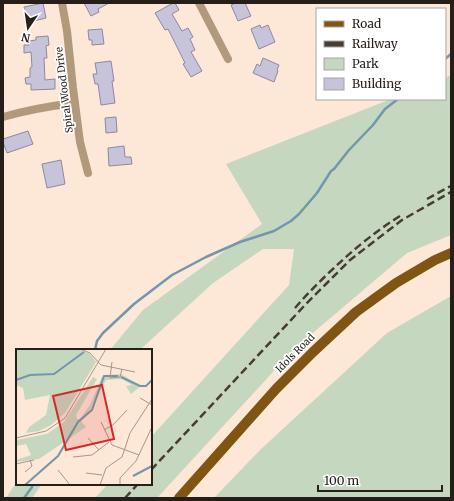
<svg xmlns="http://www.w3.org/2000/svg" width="454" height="501" font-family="Merriweather,serif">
<rect width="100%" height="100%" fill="#fde7d7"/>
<g fill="#c5d7bf">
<path d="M451,75V235L407,253L295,348L157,498H95L108,484H151V437L289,285L294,249H263L213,283L143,347L140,350H110L143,310L262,224L226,164L391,99H445V78Z"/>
<path d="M451,296V498H214L260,450L387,333Z"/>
<path d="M17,481V484H42L32,498H6Z"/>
</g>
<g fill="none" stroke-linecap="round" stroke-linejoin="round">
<g stroke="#7297ad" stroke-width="2.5">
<path d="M445,59L451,54"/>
<path d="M95,350L97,341L103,333L134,304L172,275L206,257L240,242L274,231L291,221L299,214L317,193L331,171L334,169L349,150L373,125L385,109L398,99"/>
<path d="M24,498L32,487V484"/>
</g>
</g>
<g fill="#c6c3da" stroke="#8d899f">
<path d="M43,3L46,18L34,21L33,17L26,18L24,7Z"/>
<path d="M84,3H109L98,9L99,12L91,16Z"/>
<path d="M173,3H175L179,10L172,14L182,31L188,28L193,37L190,39L195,50L191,52L202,71L191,77L183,64L185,63L168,29L165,30L155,13Z"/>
<path d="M236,3H245L251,16L238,21L231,5Z"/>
<path d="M260,25L261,28L268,25L275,42L259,49L251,29Z"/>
<path d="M102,29L104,44L92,45V40H89L88,30Z"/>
<path d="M48,36L49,45L46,46L47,58H44L45,80L55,79V89L31,90V84H26L25,78L30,77V68L32,67L31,52L24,53V45H29V41L36,40V37Z"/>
<path d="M263,58L279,65L277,70L278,71L274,82L253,73L257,64L260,66Z"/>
<path d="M111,61L114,81H112L115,103L101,105L98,84H95L93,74H97L95,63Z"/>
<path d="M116,117L117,132L106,133L105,118Z"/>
<path d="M28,131L33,144L7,153L3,142V139Z"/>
<path d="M124,146L125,157H131L132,164L109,166L108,148Z"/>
<path d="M61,160L65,184L47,188L42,164Z"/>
</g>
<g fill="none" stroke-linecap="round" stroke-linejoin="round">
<g stroke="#b3997c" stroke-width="8">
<path d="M62,3L67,31L73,88L80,142L88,173"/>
<path d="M199,3L228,59"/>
<path d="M3,117C27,110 50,106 75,103"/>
</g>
<path stroke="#805413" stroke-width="10" d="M179,498L276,389L313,352L356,312L396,283L435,260L451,253"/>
<g stroke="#463c35" stroke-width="2.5" stroke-dasharray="8 4" stroke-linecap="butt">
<path d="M427,199L445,189L451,186"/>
<path d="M295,308C307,294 320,281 334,268C354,249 376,231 400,216"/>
<path d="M151,470L305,305L350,260L402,220L451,192"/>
<path d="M125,498L138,484"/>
</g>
</g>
<g text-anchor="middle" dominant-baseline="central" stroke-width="3.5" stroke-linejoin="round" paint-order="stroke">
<g font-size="10" fill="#261e19" stroke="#fff">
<text transform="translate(64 90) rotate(-97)">Spiral Wood Drive</text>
<text transform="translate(295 353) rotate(-45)">Idols Road</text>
</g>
</g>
<g transform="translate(16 349)">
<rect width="136" height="136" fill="#fde7d7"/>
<path d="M0,0H63L74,5L80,13L49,64L35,76L23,82L10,84L13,78L30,66L34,46L9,51L7,39L0,36ZM105,25L125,37L115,45L110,37L116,36L106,30L90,31L75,60L65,72L70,78L23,110L0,113V111L15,106L10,95L0,97V91L31,85L48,73L77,28L81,30L60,66L61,70H64L74,56L86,28L89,26Z" fill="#c5d7bf"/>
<path fill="none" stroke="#7297ad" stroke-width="2" d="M105,28L124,37H130L136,31M0,31L14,26L38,25L68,3M117,127L136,117M9,136L42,107L62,73L76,61L88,27H102"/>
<path fill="none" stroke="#a7978b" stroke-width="1" d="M64,0L74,4L85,16L119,23M96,13L94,29L104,28L106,20M124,49L136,56M85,73L96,96L123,106M88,81L97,76L111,61M0,89L30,82L49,69L90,0M72,89L83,101M57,108L76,106L93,93M0,115L18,111M42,121L54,136M9,123L16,117L14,111M70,124L86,126M84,136L90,119L106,108L114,84L136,50M104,136V129L120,112L136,78"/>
<path fill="#d62828" fill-opacity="0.15" stroke="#d62828" stroke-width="2" d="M86,36L98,90L50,101L37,47Z"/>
<rect width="136" height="136" fill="none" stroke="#261e19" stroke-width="2"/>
</g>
<rect width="454" height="501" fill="none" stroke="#261e19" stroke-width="8"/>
<rect x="316" y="8" width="130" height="92" fill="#ffffff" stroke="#a8a5a3"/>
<rect x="324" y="21" width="20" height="6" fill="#805413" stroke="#a8a5a3"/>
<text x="352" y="28" font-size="12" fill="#261e19">Road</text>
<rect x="324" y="41" width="20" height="6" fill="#463c35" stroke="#a8a5a3"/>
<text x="352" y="48" font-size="12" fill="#261e19">Railway</text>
<rect x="324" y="58" width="20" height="12" fill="#c5d7bf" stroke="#a8a5a3"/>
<text x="352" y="68" font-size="12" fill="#261e19">Park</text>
<rect x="324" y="78" width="20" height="12" fill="#c6c3da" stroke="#a8a5a3"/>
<text x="352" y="88" font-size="12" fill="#261e19">Building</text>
<g transform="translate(28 28) rotate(193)" stroke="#ffffff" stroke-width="3" paint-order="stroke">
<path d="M0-3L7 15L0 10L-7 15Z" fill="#261e19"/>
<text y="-6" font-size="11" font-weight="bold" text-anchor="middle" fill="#261e19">N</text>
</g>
<path d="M318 485v6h124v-6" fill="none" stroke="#261e19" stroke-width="2"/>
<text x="324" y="485" font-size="12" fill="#261e19" stroke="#ffffff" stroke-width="3" paint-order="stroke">100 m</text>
</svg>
